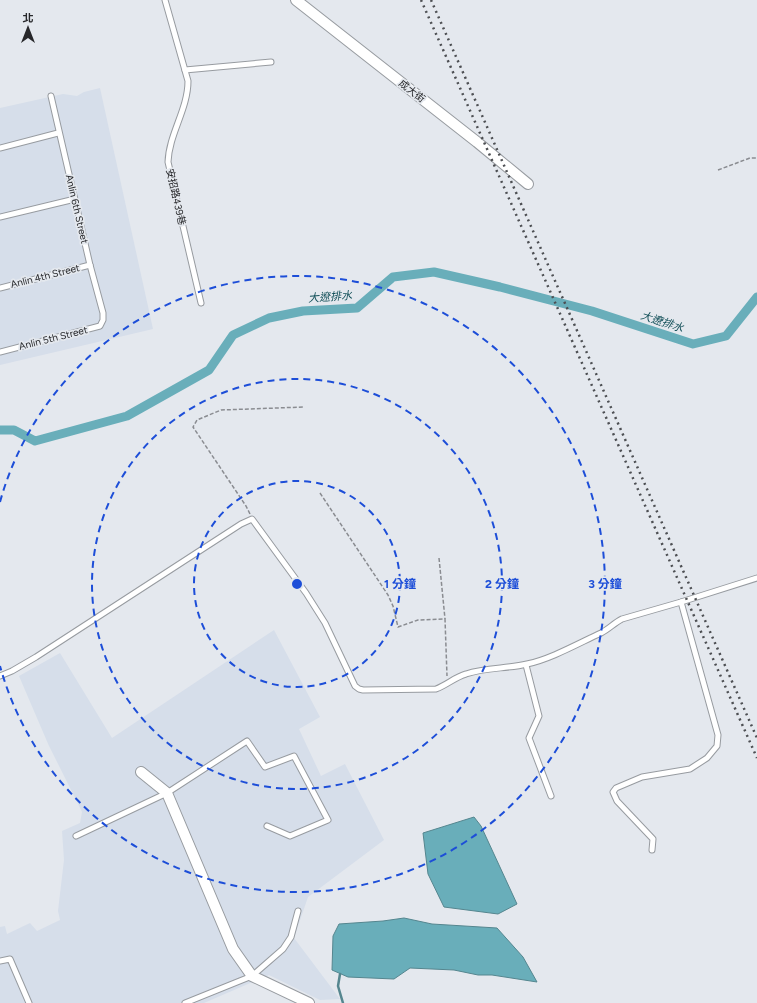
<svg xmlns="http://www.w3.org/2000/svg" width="757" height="1003" font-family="Figtree,'Noto Sans TC',sans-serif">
<rect width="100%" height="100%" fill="#e4e8ee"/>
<g fill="#d6deea">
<path d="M100,88L153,329L0,365V108L63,94L77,96L84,92Z"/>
<path d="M274,630L320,717L299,729L321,776L345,764L384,840L308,897L294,938L340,999L320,1000L269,975L204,1003H0V927L5,926L7,934L30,923L37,931L60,920L58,911L64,860L62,831L80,823L82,812L49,746L19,676L60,653L112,738Z"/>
</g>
<g fill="#69aeba" stroke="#55868f">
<path d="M474,817L481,826L517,904L498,914L444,907L428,874L423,833Z"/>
<path d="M404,918L432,924L497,928L523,957L537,982L492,975H478L454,970L410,968L394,979L348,977L332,970L333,936L339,924L383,921Z"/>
</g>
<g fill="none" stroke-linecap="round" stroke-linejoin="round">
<path stroke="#55868f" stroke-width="2.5" d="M340,974L338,986L343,1003"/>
<path stroke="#69aeba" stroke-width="9" d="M0,430H14L35,441L127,416L209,370L233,335L269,318L303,311L357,308L393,277L434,272L500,287L592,311L693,344L726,336L757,297"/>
<g stroke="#979ba0" stroke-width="7">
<g id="service">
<path d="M165,0L188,81C188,109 169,134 168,162L201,303"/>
<path d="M185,70L271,62"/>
<path d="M0,148L58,133"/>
<path d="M0,217L75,199"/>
<path d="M0,288L90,265"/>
<path d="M0,352L100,326L103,320V313L90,265L51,96"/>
<path d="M526,665L539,716L529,738L551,796"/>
<path d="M0,676L12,671L36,657L241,524L252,519L306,593L325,623L355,686L359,689L363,690L436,689C447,685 455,677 466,674C486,667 507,669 527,664C551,659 579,643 601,633C609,629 614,623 622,619L681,602L757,578"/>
<path d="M76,836L167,793L247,741L265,767L294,756L328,820L290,836L267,826"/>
<path d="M652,850L653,839L617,801L613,792L616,788L642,777L690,769L707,758L717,746L718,735L681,602"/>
<path d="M0,961L10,959L29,1003"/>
<path d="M185,1003L252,976L283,949L291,937L298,911"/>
</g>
</g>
<g stroke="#979ba0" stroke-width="12">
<g id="minor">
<path d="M296,0L477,142L528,184"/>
<path d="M141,772L167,793L233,949L252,976L309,1003"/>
</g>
</g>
<g stroke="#8a8c91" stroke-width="1.5" stroke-dasharray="4 2" stroke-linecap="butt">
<path d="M718,170L750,158H757"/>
<path d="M320,493L388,595L393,606L398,627L418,620L445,619L447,676"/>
<path d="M250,514L246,506L193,427L197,420L221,410L304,407"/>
<path d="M439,558L445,619"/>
</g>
<use href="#service" stroke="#fff" stroke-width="5"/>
<use href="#minor" stroke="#fff" stroke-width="10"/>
<g stroke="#4d4f53" stroke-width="2.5" stroke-dasharray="2 4" stroke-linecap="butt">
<path d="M421,0L757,758"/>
<path d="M431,0L757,738"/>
</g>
</g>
<g fill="none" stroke="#1d4ed8" stroke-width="2" stroke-dasharray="7 5">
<circle cx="297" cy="584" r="103"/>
<circle cx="297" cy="584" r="205"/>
<path d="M0 502A308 308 0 1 1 0 666"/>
</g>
<g text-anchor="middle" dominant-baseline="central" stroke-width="3.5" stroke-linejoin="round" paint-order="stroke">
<g font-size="10" fill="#26272a" stroke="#e4e8ee">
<text transform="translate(412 91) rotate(38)">成大街</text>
<text transform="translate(176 197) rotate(77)">安招路439巷</text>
<text transform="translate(77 209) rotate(77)">Anlin 6th Street</text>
<text transform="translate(45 276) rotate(-14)">Anlin 4th Street</text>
<text transform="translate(53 338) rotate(-14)">Anlin 5th Street</text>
</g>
<g font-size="11" font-style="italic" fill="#124f58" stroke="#e4e8ee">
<text transform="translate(330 297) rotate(-4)">大遼排水</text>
<text transform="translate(662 322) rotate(18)">大遼排水</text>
</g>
</g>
<circle cx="297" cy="584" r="6" fill="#1d4ed8" stroke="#e4e8ee" stroke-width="2"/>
<g font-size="12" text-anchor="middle" font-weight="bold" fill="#1d4ed8" stroke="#e4e8ee" stroke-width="3.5" stroke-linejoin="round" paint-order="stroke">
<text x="400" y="588">1 分鐘</text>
<text x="502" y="588">2 分鐘</text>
<text x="605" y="588">3 分鐘</text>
</g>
<g transform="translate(28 28)" stroke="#e4e8ee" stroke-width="3" paint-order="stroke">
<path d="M0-3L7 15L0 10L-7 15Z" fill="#26272a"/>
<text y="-6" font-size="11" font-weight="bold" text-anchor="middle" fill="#26272a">北</text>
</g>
</svg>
